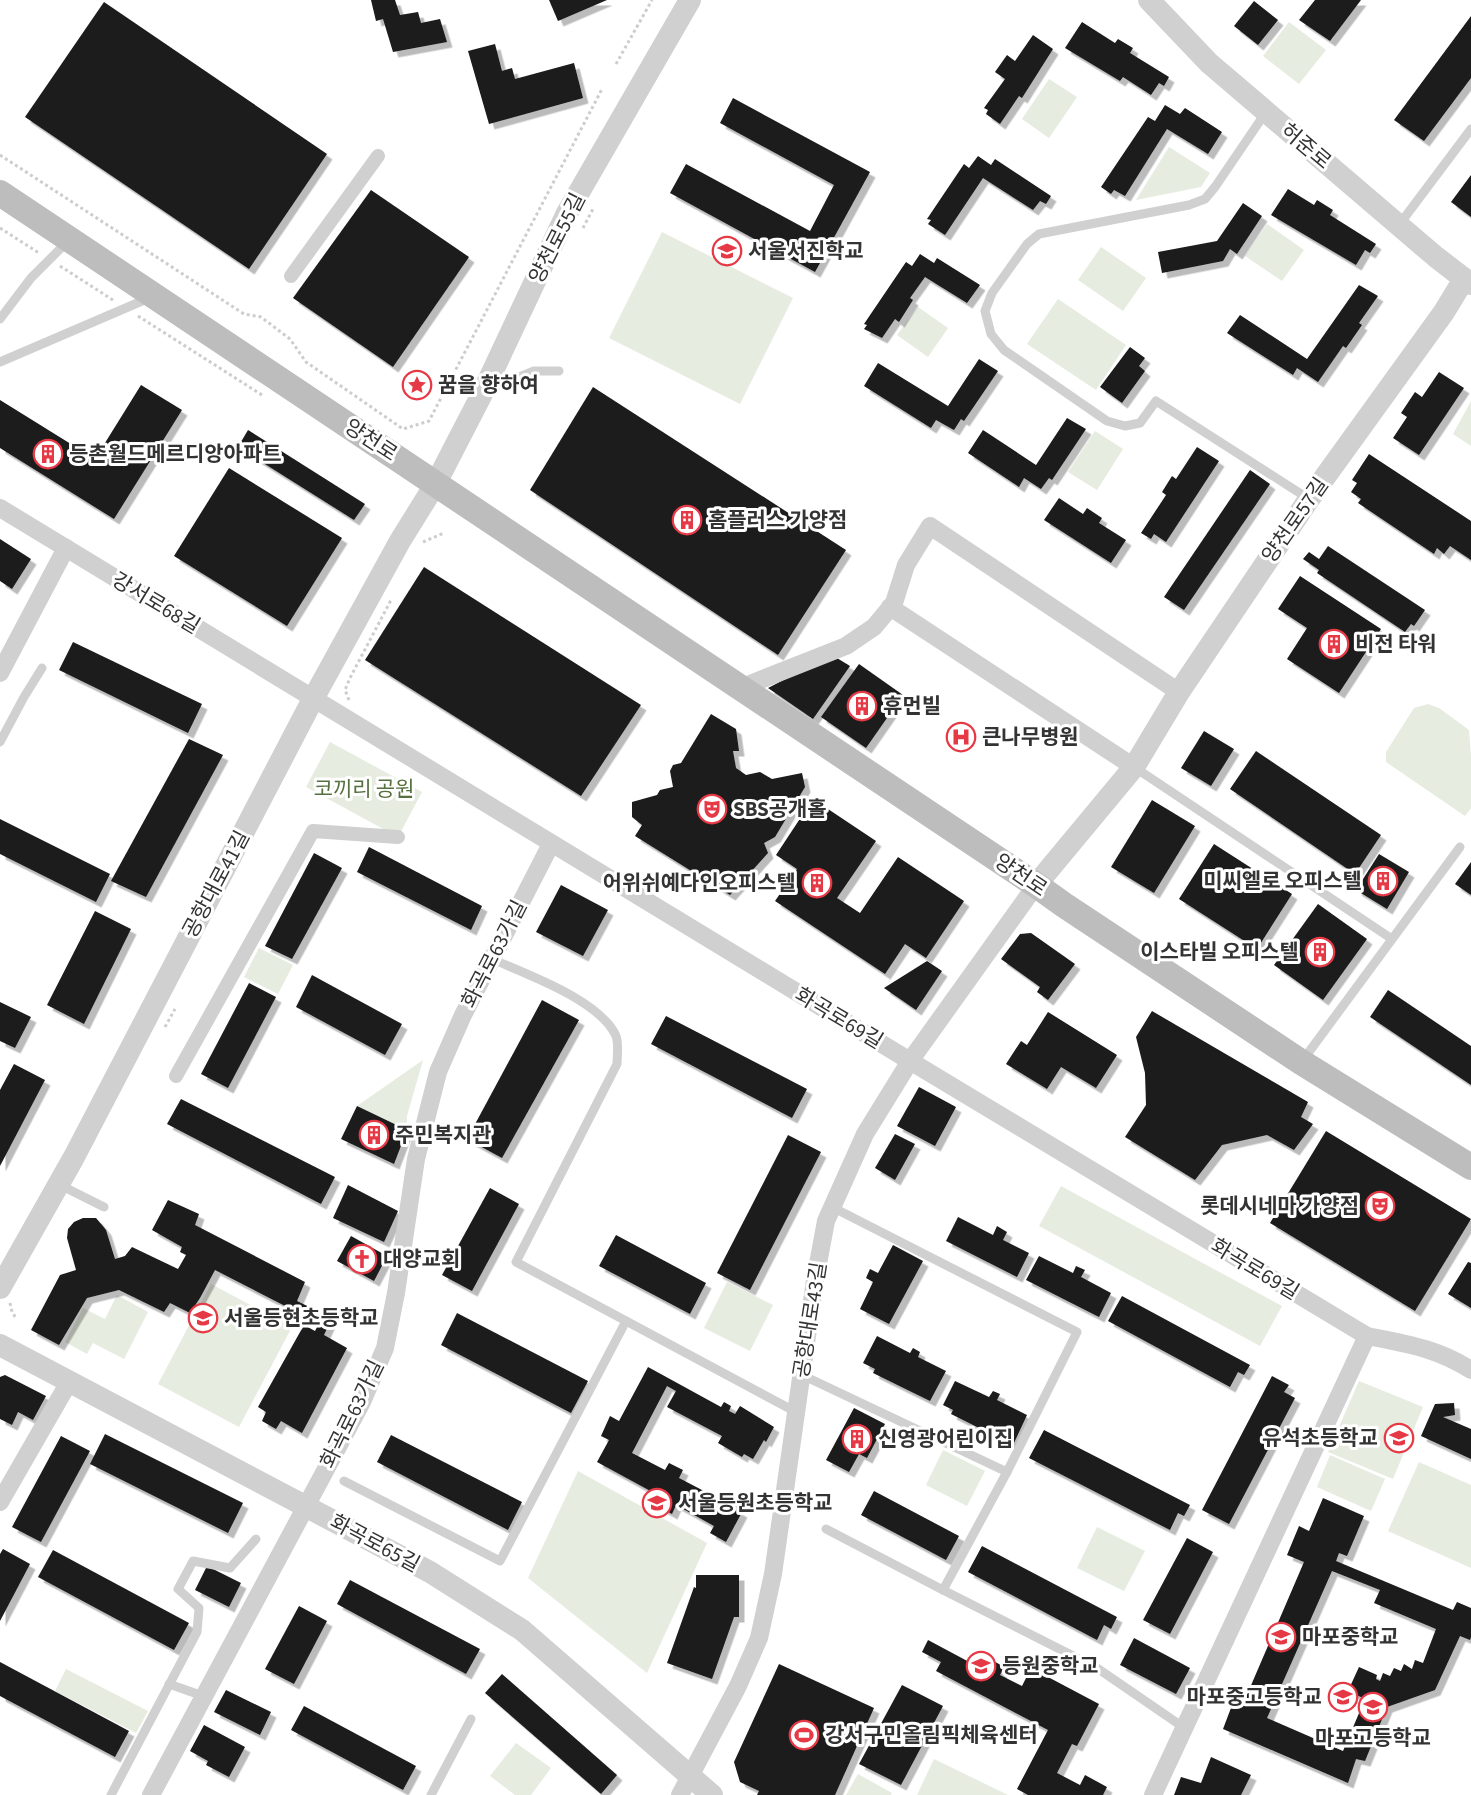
<svg xmlns="http://www.w3.org/2000/svg" width="1471" height="1795" font-family="'Source Sans 3','Noto Sans KR',sans-serif">
<defs>
<filter id="shadow"><feDropShadow dx="5.5" dy="5.5" stdDeviation="0" flood-color="#0004"/></filter>
</defs>
<rect width="100%" height="100%" fill="#fff"/>
<g fill="#e6ecdf">
<path d="M1289,22L1326,50L1299,84L1263,56Z"/>
<path d="M1049,79L1077,97L1049,138L1022,119Z"/>
<path d="M1169,147L1210,173L1201,187L1136,200Z"/>
<path d="M1267,224L1304,250L1282,281L1245,256Z"/>
<path d="M662,232L793,298L740,404L609,338Z"/>
<path d="M1101,247L1146,278L1123,311L1078,280Z"/>
<path d="M1058,299L1126,345L1096,390L1027,344Z"/>
<path d="M918,307L948,328L928,357L897,335Z"/>
<path d="M1471,401V446L1453,434Z"/>
<path d="M1095,431L1123,449L1097,490L1068,472Z"/>
<path d="M1428,704L1439,708L1469,730L1471,755V808L1465,816L1386,762V752L1414,708Z"/>
<path d="M330,742L422,792L398,837L306,787Z"/>
<path d="M259,948L293,965L278,994L244,977Z"/>
<path d="M423,1060L407,1116V1130L357,1106Z"/>
<path d="M1061,1186L1282,1306L1260,1346L1039,1226Z"/>
<path d="M727,1282L773,1305L750,1351L704,1328Z"/>
<path d="M211,1284L292,1327L239,1427L158,1384Z"/>
<path d="M117,1295L148,1312L124,1359L93,1343L87,1354L65,1342L83,1308L105,1319Z"/>
<path d="M1359,1381L1423,1407L1393,1479L1328,1452Z"/>
<path d="M943,1450L985,1471L967,1506L926,1485Z"/>
<path d="M1330,1455L1385,1479L1371,1511L1317,1487Z"/>
<path d="M1419,1462L1471,1485V1568L1388,1531Z"/>
<path d="M578,1471L707,1543L647,1673L528,1578Z"/>
<path d="M1097,1527L1145,1551L1124,1591L1077,1568Z"/>
<path d="M66,1669L148,1711L136,1733L55,1691Z"/>
<path d="M516,1743L551,1768L531,1795H515L490,1776Z"/>
<path d="M934,1759L1008,1795H917Z"/>
<path d="M858,1774L892,1793L891,1795H846Z"/>
</g>
<g fill="#1a1a1a" fill-rule="evenodd" filter="url(#shadow)">
<path d="M371,0H395L400,15L418,12L421,23L440,19L447,42L393,52L383,19L376,21Z"/>
<path d="M549,0H607L558,21Z"/>
<path d="M1315,0H1361L1330,41L1299,20Z"/>
<path d="M1254,1L1278,20L1258,45L1234,26Z"/>
<path d="M104,2L327,154L249,269L25,117Z"/>
<path d="M1471,16V78L1424,141L1394,120Z"/>
<path d="M1082,22L1115,43L1118,39L1133,48L1130,53L1169,77L1164,86L1159,83L1151,95L1123,77L1120,81L1065,48Z"/>
<path d="M1033,35L1053,49L1022,98L1019,96L1000,124L986,114L988,110L984,108L1005,79L995,72L1007,55L1015,61Z"/>
<path d="M495,44L502,71L512,68L515,79L574,63L583,98L489,124L468,51Z"/>
<path d="M733,98L870,172L815,272L670,193L686,164L810,231L834,185L720,123Z"/>
<path d="M1165,105L1180,114L1185,108L1222,132L1208,154L1167,129L1125,196L1114,190L1111,194L1101,187L1148,117L1155,121Z"/>
<path d="M978,156L991,165L995,159L1051,196L1046,204L1040,201L1033,210L983,178L945,235L928,224L931,220L927,219L964,164L969,168Z"/>
<path d="M1471,175V217L1451,202Z"/>
<path d="M1288,189L1314,205L1317,200L1333,210L1330,215L1376,244L1370,253L1365,250L1356,265L1271,215Z"/>
<path d="M371,190L469,257L393,367L293,298Z"/>
<path d="M1243,203L1262,216L1237,254L1230,249L1223,261L1162,273L1158,252L1217,241Z"/>
<path d="M920,254L934,263L937,258L980,285L967,303L925,277L910,298L913,300L899,322L895,319L882,338L864,329L867,325L864,324L906,262L912,266Z"/>
<path d="M1359,285L1378,296L1359,323L1362,325L1346,348L1343,346L1318,382L1297,368L1293,375L1227,333L1240,315L1307,359Z"/>
<path d="M1130,347L1145,358L1139,366L1145,371L1122,403L1100,387Z"/>
<path d="M979,359L998,371L964,421L961,419L954,430L936,420L931,428L864,386L878,363L948,406Z"/>
<path d="M1439,372L1464,388L1419,455L1393,438L1407,417L1401,413L1415,392L1422,397Z"/>
<path d="M141,385L182,410L114,519L0,448V400L95,459Z"/>
<path d="M593,387L846,550L778,655L530,490Z"/>
<path d="M1067,418L1086,429L1052,480L1049,478L1041,489L1024,478L1019,487L968,453L983,430L1036,465Z"/>
<path d="M248,430L365,504L354,520L238,447Z"/>
<path d="M1197,447L1219,461L1166,542L1154,534L1151,539L1141,533L1166,495L1162,492L1172,476L1176,479Z"/>
<path d="M1369,454L1471,521V560L1450,546L1444,554L1437,548L1434,554L1358,503L1361,499L1351,492L1357,483L1352,480Z"/>
<path d="M229,468L342,538L287,626L174,556Z"/>
<path d="M1250,470L1270,484L1184,610L1164,597Z"/>
<path d="M1059,498L1083,514L1087,508L1102,518L1099,523L1126,540L1111,563L1044,520Z"/>
<path d="M0,539L31,559L12,589L0,581Z"/>
<path d="M1328,546L1425,610L1414,626L1411,624L1405,632L1317,573L1319,570L1303,559L1309,552L1319,559Z"/>
<path d="M424,567L641,705L581,796L365,660Z"/>
<path d="M1300,576L1381,629L1339,693L1287,659L1307,628L1278,609Z"/>
<path d="M73,642L202,704L188,733L59,670Z"/>
<path d="M832,655L850,666L813,719L768,688Z"/>
<path d="M859,664L903,695L866,748L821,717Z"/>
<path d="M711,714L736,729L739,751H733L736,768L746,775L760,772L772,779L802,773L805,787L775,837L764,843L768,853L730,895L635,836L642,825L632,817V802L657,795L660,790L673,787L670,771L673,765L681,763Z"/>
<path d="M1204,731L1234,749L1211,786L1181,768Z"/>
<path d="M189,739L223,755L146,897L111,881Z"/>
<path d="M1256,751L1381,835L1355,874L1230,789Z"/>
<path d="M813,799L876,841L837,898L860,913L898,857L964,901L926,958L905,944L885,974L775,901L797,869L776,855Z"/>
<path d="M1152,800L1195,826L1154,893L1111,867Z"/>
<path d="M0,819L110,874L96,902L0,854Z"/>
<path d="M1214,844L1292,894L1257,949L1179,899Z"/>
<path d="M369,847L482,906L471,930L357,872Z"/>
<path d="M314,853L342,868L292,959L265,946Z"/>
<path d="M1379,854L1409,872L1387,909L1356,890Z"/>
<path d="M1471,862V895L1455,884Z"/>
<path d="M561,885L608,910L583,956L536,932Z"/>
<path d="M1318,904L1367,939L1323,1000L1274,965Z"/>
<path d="M95,911L131,929L84,1024L47,1005Z"/>
<path d="M1031,933L1075,964L1048,1000L1037,992L1040,987L1001,959L1020,934Z"/>
<path d="M927,961L942,971L916,1010L884,988Z"/>
<path d="M312,975L402,1024L385,1055L296,1007Z"/>
<path d="M249,983L276,997L228,1088L201,1074Z"/>
<path d="M1388,990L1471,1046V1085L1370,1017Z"/>
<path d="M542,1000L579,1020L502,1158L467,1139Z"/>
<path d="M0,1002L31,1017L15,1048L0,1041Z"/>
<path d="M1152,1011L1308,1102L1301,1117L1313,1124L1294,1150L1267,1135L1222,1145L1195,1180L1125,1137L1146,1105L1145,1073L1136,1037Z"/>
<path d="M1048,1012L1117,1055L1096,1088L1061,1067L1047,1089L1006,1064L1021,1041L1027,1045Z"/>
<path d="M666,1016L807,1089L792,1118L651,1044Z"/>
<path d="M14,1064L45,1080L0,1166V1090Z"/>
<path d="M919,1087L956,1107L935,1146L897,1126Z"/>
<path d="M181,1099L335,1177L321,1204L167,1124Z"/>
<path d="M357,1106L407,1130L394,1164L341,1139Z"/>
<path d="M1326,1131L1471,1219L1415,1311L1270,1223Z"/>
<path d="M895,1134L915,1144L895,1180L875,1168Z"/>
<path d="M788,1135L821,1152L750,1290L717,1273Z"/>
<path d="M348,1185L398,1211L384,1242L333,1218Z"/>
<path d="M490,1188L519,1204L472,1291L442,1275Z"/>
<path d="M168,1200L199,1214L195,1225L305,1282L297,1301L332,1318L324,1335L347,1348L302,1433L281,1421L276,1429L262,1421L266,1412L258,1407L304,1325L315,1331L320,1321L294,1308L291,1309L215,1270L200,1298L190,1313L170,1303L164,1312L119,1290L87,1298L59,1345L31,1330L60,1275L76,1270L67,1238L68,1229L74,1222L83,1218H96L102,1225L106,1230L115,1259L125,1256L132,1247L178,1269L186,1255L180,1252L182,1247L152,1230Z"/>
<path d="M958,1217L993,1235L997,1226L1007,1232L1003,1240L1029,1253L1017,1277L946,1241Z"/>
<path d="M616,1235L706,1283L690,1314L599,1266Z"/>
<path d="M351,1236L387,1256L374,1281L337,1261Z"/>
<path d="M893,1245L923,1261L889,1324L860,1309L873,1282L866,1278L870,1269L878,1273Z"/>
<path d="M1039,1256L1073,1273L1076,1266L1085,1270L1081,1277L1111,1293L1099,1317L1026,1280Z"/>
<path d="M1468,1262L1471,1263V1308L1448,1294Z"/>
<path d="M1122,1296L1250,1365L1244,1375L1238,1372L1230,1387L1108,1321Z"/>
<path d="M457,1313L588,1381L571,1413L441,1345Z"/>
<path d="M877,1336L910,1353L913,1348L920,1352L918,1357L946,1371L930,1401L873,1373L875,1369L863,1363Z"/>
<path d="M648,1367L721,1407L724,1402L731,1406L729,1411L735,1414L740,1406L774,1427L766,1442L764,1440L753,1459L744,1454L742,1457L718,1443L722,1436L667,1407L676,1391L667,1386L632,1453L665,1470L669,1463L683,1470L679,1478L723,1501L727,1494L741,1501L736,1509L742,1512L726,1542L710,1533L714,1526L676,1505L672,1514L652,1503L656,1494L597,1462L609,1440L601,1436L610,1416L619,1421Z"/>
<path d="M5,1375L46,1396L33,1420L18,1412L12,1425L0,1419V1377Z"/>
<path d="M1272,1376L1289,1385L1284,1392L1295,1398L1229,1524L1202,1510Z"/>
<path d="M955,1381L989,1397L993,1391L1000,1394L997,1400L1027,1415L1013,1445L951,1414L953,1410L943,1405Z"/>
<path d="M1454,1403L1455,1415L1443,1417L1471,1429V1459L1421,1436L1435,1404Z"/>
<path d="M854,1408L885,1424L867,1458L859,1454L849,1472L826,1460Z"/>
<path d="M1044,1430L1190,1505L1184,1516L1178,1513L1170,1530L1029,1458Z"/>
<path d="M105,1434L243,1503L228,1533L90,1464Z"/>
<path d="M391,1435L522,1502L508,1530L377,1462Z"/>
<path d="M61,1436L90,1451L41,1542L12,1527Z"/>
<path d="M874,1491L959,1536L946,1560L861,1515Z"/>
<path d="M1323,1498L1364,1516L1347,1556L1339,1553L1336,1561L1453,1610L1457,1602L1471,1608V1637L1470,1640L1460,1636L1435,1690L1387,1707L1365,1761L1356,1759L1348,1783L1223,1729L1234,1700L1243,1704L1304,1562L1287,1555L1299,1526L1309,1531ZM1332,1571L1380,1590L1374,1603L1436,1629L1423,1663L1415,1660L1412,1669L1404,1664L1401,1671L1394,1668L1390,1676L1383,1673L1380,1681L1376,1679L1377,1675L1359,1667L1348,1691L1365,1699L1343,1751L1267,1718Z"/>
<path d="M1187,1538L1213,1552L1170,1634L1143,1620Z"/>
<path d="M982,1546L1117,1617L1111,1629L1104,1625L1097,1640L968,1572Z"/>
<path d="M3,1549L30,1564L0,1621V1554Z"/>
<path d="M53,1550L189,1623L174,1650L38,1577Z"/>
<path d="M207,1566L241,1583L229,1607L195,1590Z"/>
<path d="M696,1575H739V1617H734L712,1679L667,1663L694,1587L696,1588Z"/>
<path d="M350,1580L480,1649L466,1674L337,1604Z"/>
<path d="M299,1606L327,1621L294,1684L265,1669Z"/>
<path d="M1134,1638L1190,1668L1176,1694L1120,1665Z"/>
<path d="M928,1640L986,1671L992,1660L1004,1667L1000,1675L1022,1686L1031,1668L1099,1704L1077,1746L1072,1744L1057,1773L1080,1785L1085,1775L1107,1787L1103,1795H1028L1017,1789L1048,1730L936,1671L941,1662L922,1652Z"/>
<path d="M0,1662L129,1731L115,1757L0,1696Z"/>
<path d="M779,1664L874,1708L835,1795H757L759,1791L740,1782L734,1762Z"/>
<path d="M502,1674L617,1775L601,1794L485,1693Z"/>
<path d="M902,1685L943,1706L901,1785L859,1764Z"/>
<path d="M226,1690L271,1712L260,1735L214,1712Z"/>
<path d="M304,1706L416,1766L403,1790L291,1730Z"/>
<path d="M204,1725L245,1747L229,1777L206,1765L208,1761L190,1751Z"/>
<path d="M1211,1757L1251,1775L1241,1795H1174L1181,1777L1201,1783Z"/>
</g>
<g fill="none" stroke-linecap="round" stroke-linejoin="round">
<g stroke="#cdcdcd" stroke-width="3" stroke-dasharray="3 3" stroke-linecap="butt">
<path d="M616,64L652,0"/>
<path d="M0,155L244,314L261,317L290,339L306,362L403,429L429,421L602,89"/>
<path d="M0,228L39,253"/>
<path d="M583,228L594,207"/>
<path d="M60,266L113,300"/>
<path d="M138,316L262,395"/>
<path d="M423,542L444,533"/>
<path d="M349,700L345,690L350,678L391,600"/>
<path d="M165,1027L175,1009"/>
<path d="M10,1303L12,1312L16,1318"/>
</g>
<g stroke="#d0d0d0" stroke-width="9">
<path d="M1266,112L1215,187L1205,199L1189,205L1039,234L1027,244L992,293L985,311L991,334L1004,350L1107,421L1125,426L1140,423L1156,401L1309,499"/>
<path d="M1399,225L1471,129"/>
<path d="M0,319L31,278L68,241"/>
<path d="M0,362L149,298"/>
<path d="M488,390L534,371H559"/>
<path d="M0,742L24,697L42,668"/>
<path d="M1134,767L1392,939"/>
<path d="M492,959C526,974 600,1000 616,1036C619,1044 617,1056 617,1064L516,1262L796,1412"/>
<path d="M1303,1060L1460,847"/>
<path d="M58,1184L104,1207"/>
<path d="M832,1207L1077,1332L1007,1472L943,1590L1097,1668L1183,1727"/>
<path d="M802,1375L1007,1472"/>
<path d="M344,1481L500,1561L626,1321"/>
<path d="M826,1529L943,1590"/>
<path d="M169,1684L203,1696"/>
<path d="M111,1795L197,1632L199,1608L178,1589L193,1561L230,1568L256,1539"/>
<path d="M431,1795L471,1719"/>
</g>
<g stroke="#d0d0d0" stroke-width="14">
<path d="M291,276L378,156"/>
<path d="M176,1076L313,831L398,837"/>
</g>
<g stroke="#d0d0d0" stroke-width="18">
<path d="M0,508L910,1061L1367,1336C1407,1344 1436,1348 1471,1370"/>
<path d="M890,607L1134,767"/>
<path d="M0,673L66,548"/>
<path d="M740,688L846,646L874,627L894,603L906,565L930,526L1179,692"/>
<path d="M0,1502L69,1382"/>
<path d="M151,1795L362,1402L385,1348L396,1293L416,1159L438,1072L463,1015L551,844"/>
<path d="M680,1795L738,1686L759,1638L773,1574L815,1280L826,1221L865,1134L910,1061L1036,885"/>
<path d="M1153,1795L1367,1336"/>
</g>
<g stroke="#d0d0d0" stroke-width="22">
<path d="M1149,0L1209,63L1436,257L1471,284"/>
<path d="M1036,885L1134,767L1179,692L1309,499L1444,312L1464,279"/>
<path d="M0,1288L74,1157L313,699L400,541L436,483L483,392L567,213L690,0"/>
<path d="M0,1345L430,1572L522,1630L712,1795"/>
</g>
<path stroke="#bdbdbd" stroke-width="26" d="M0,193L1036,885L1064,905L1301,1062L1471,1167"/>
</g>
<defs>
<g id="school-ring" transform="scale(1.5)"><circle r="9.5" fill="#fff" stroke="#e63946" stroke-width="1.5"/><path d="M0-5L7-2L0 1L-7-2ZM-4 1L0 2.5L4 1V4Q0 6-4 4Z" fill="#e63946"/></g>
<g id="sight-ring" transform="scale(1.5)"><circle r="9.5" fill="#fff" stroke="#e63946" stroke-width="1.5"/><path d="M0-6L1.8-2.2L6-1.7L2.9 1.2L3.7 5.4L0 3.3L-3.7 5.4L-2.9 1.2L-6-1.7L-1.8-2.2Z" fill="#e63946"/></g>
<g id="building-ring" transform="scale(1.5)"><circle r="9.5" fill="#fff" stroke="#e63946" stroke-width="1.5"/><path d="M-4-6H4V6H1V3H-1V6H-4ZM-2.5-4.3h1.7v1.8h-1.7ZM.8-4.3h1.7v1.8H.8ZM-2.5-1h1.7V.8h-1.7ZM.8-1h1.7V.8H.8Z" fill="#e63946"/></g>
<g id="hospital-ring" transform="scale(1.5)"><circle r="9.5" fill="#fff" stroke="#e63946" stroke-width="1.5"/><path d="M-5-5h3v3.5h4V-5h3V5h-3V1.5h-4V5h-3Z" fill="#e63946"/></g>
<g id="theatre-ring" transform="scale(1.5)"><circle r="9.5" fill="#fff" stroke="#e63946" stroke-width="1.5"/><path d="M-5-5.5Q0-4 5-5.5V0Q5 5 0 6Q-5 5-5 0ZM-3.3-2.5H-1v1.5H-3.3ZM1-2.5H3.3v1.5H1ZM-2.8 1Q0 5.5 2.8 1Z" fill="#e63946"/></g>
<g id="church-ring" transform="scale(1.5)"><circle r="9.5" fill="#fff" stroke="#e63946" stroke-width="1.5"/><path d="M-1.2-6h2.4v3.5h3.3v2.4h-3.3V6h-2.4V-.1h-3.3v-2.4h3.3Z" fill="#e63946"/></g>
<g id="stadium-ring" transform="scale(1.5)"><circle r="9.5" fill="#fff" stroke="#e63946" stroke-width="1.5"/><path d="M0-5a6.5 5 0 1 0 0 10a6.5 5 0 1 0 0-10ZM-3.5-1.8h7v3.6h-7Z" fill="#e63946"/></g>
</defs>
<g fill-rule="evenodd">
<use href="#school-ring" x="727" y="251"/>
<use href="#sight-ring" x="417" y="385"/>
<use href="#building-ring" x="48" y="454"/>
<use href="#building-ring" x="687" y="520"/>
<use href="#building-ring" x="1334" y="644"/>
<use href="#building-ring" x="862" y="706"/>
<use href="#hospital-ring" x="961" y="737"/>
<use href="#theatre-ring" x="712" y="809"/>
<use href="#building-ring" x="1383" y="881"/>
<use href="#building-ring" x="817" y="883"/>
<use href="#building-ring" x="1320" y="952"/>
<use href="#building-ring" x="374" y="1135"/>
<use href="#theatre-ring" x="1380" y="1206"/>
<use href="#church-ring" x="362" y="1259"/>
<use href="#school-ring" x="203" y="1318"/>
<use href="#school-ring" x="1399" y="1438"/>
<use href="#building-ring" x="857" y="1439"/>
<use href="#school-ring" x="657" y="1503"/>
<use href="#school-ring" x="1281" y="1637"/>
<use href="#school-ring" x="981" y="1666"/>
<use href="#school-ring" x="1343" y="1697"/>
<use href="#school-ring" x="1373" y="1707"/>
<use href="#stadium-ring" x="804" y="1735"/>
</g>
<g text-anchor="middle" dominant-baseline="central" stroke-width="6" stroke-linejoin="round" paint-order="stroke">
<g font-size="21" fill="#333" stroke="#fff">
<text transform="translate(1306 146) rotate(40)">허준로</text>
<text transform="translate(557 238) rotate(-63)">양천로55길</text>
<text transform="translate(371 440) rotate(33)">양천로</text>
<text transform="translate(1295 520) rotate(-55)">양천로57길</text>
<text transform="translate(156 603) rotate(31)">강서로68길</text>
<text transform="translate(1021 875) rotate(34)">양천로</text>
<text transform="translate(216 884) rotate(-62)">공항대로41길</text>
<text transform="translate(494 954) rotate(-63)">화곡로63가길</text>
<text transform="translate(839 1018) rotate(31)">화곡로69길</text>
<text transform="translate(1255 1269) rotate(31)">화곡로69길</text>
<text transform="translate(810 1320) rotate(-81)">공항대로43길</text>
<text transform="translate(352 1414) rotate(-64)">화곡로63가길</text>
<text transform="translate(375 1543) rotate(28)">화곡로65길</text>
</g>
<g font-size="21" font-weight="bold" fill="#333" stroke="#fff" text-anchor="start">
<text x="748" y="251">서울서진학교</text>
<text x="438" y="385">꿈을 향하여</text>
<text x="69" y="454">등촌월드메르디앙아파트</text>
<text x="708" y="520">홈플러스 가양점</text>
<text x="1355" y="644">비전 타워</text>
<text x="883" y="706">휴먼빌</text>
<text x="982" y="737">큰나무병원</text>
<text x="733" y="809">SBS공개홀</text>
<text x="1362" y="881" text-anchor="end">미씨엘로 오피스텔</text>
<text x="796" y="883" text-anchor="end">어위쉬예다인오피스텔</text>
<text x="1299" y="952" text-anchor="end">이스타빌 오피스텔</text>
<text x="395" y="1135">주민복지관</text>
<text x="1359" y="1206" text-anchor="end">롯데시네마 가양점</text>
<text x="383" y="1259">대양교회</text>
<text x="224" y="1318">서울등현초등학교</text>
<text x="1378" y="1438" text-anchor="end">유석초등학교</text>
<text x="878" y="1439">신영광어린이집</text>
<text x="678" y="1503">서울등원초등학교</text>
<text x="1302" y="1637">마포중학교</text>
<text x="1002" y="1666">등원중학교</text>
<text x="1322" y="1697" text-anchor="end">마포중고등학교</text>
<text x="825" y="1735">강서구민올림픽체육센터</text>
<text x="1373" y="1738" text-anchor="middle">마포고등학교</text>
</g>
<g font-size="21" fill="#56703f" stroke="#fff">
<text x="364" y="789">코끼리 공원</text>
</g>
</g>
</svg>
